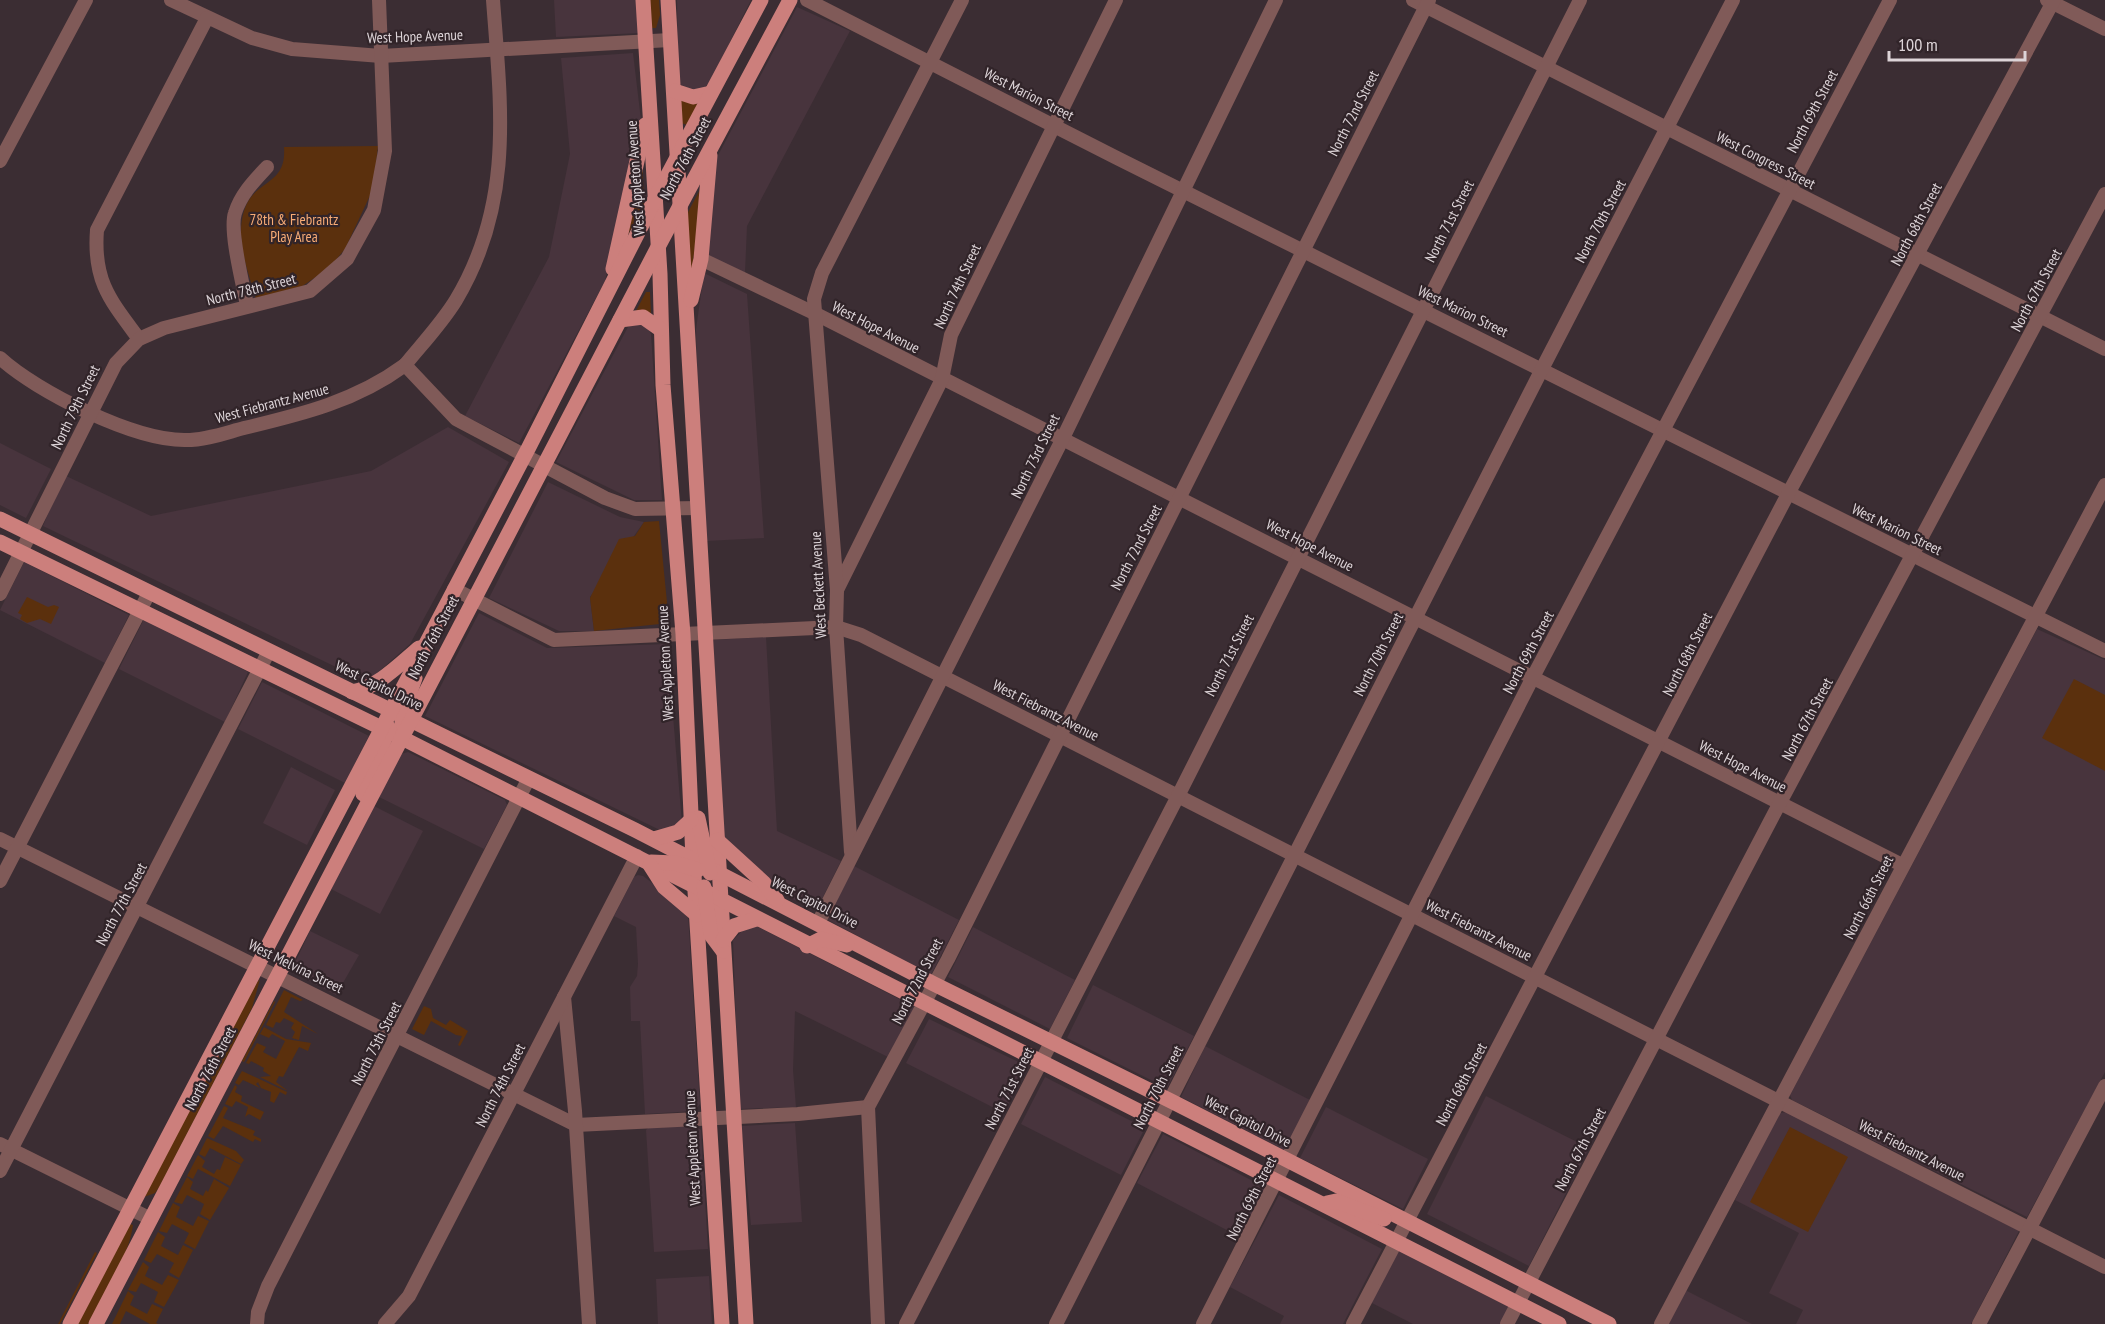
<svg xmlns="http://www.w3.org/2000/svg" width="2105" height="1324" font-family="'PT Sans Narrow',sans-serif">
<rect width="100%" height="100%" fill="#3b2d33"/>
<g fill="#48343d">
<path d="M554,0H639L640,33L556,37Z"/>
<path d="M677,0H751L710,82L699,93L681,85L678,80Z"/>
<path d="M797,7L850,31L747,226L745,273L707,255L716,159Z"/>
<path d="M633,53L641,120L605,281L519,443L465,416L549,257L570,154L561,58Z"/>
<path d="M704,273L747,294L764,538L706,541L697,405L696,329Z"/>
<path d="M634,322L645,323L651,334L662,500H634L556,462L628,327Z"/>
<path d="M448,427L509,462L410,644L367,682L43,526L64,475L151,516L371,471Z"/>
<path d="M0,443L51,469L26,518L0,505Z"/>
<path d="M548,482L620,517L644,522L590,597L594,631H559L489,598Z"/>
<path d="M24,562L129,615L105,663L0,610Z"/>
<path d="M479,613L547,648L667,644L682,823L664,832L425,716Z"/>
<path d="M144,619L248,672L225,722L119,669Z"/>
<path d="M2037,629L2105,660V1072L2027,1217L1792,1100L1790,1095Z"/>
<path d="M766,637L777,831L841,861L816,911L779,892L725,844L713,640Z"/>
<path d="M262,682L369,736L345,783L238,729Z"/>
<path d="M408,752L505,800L507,805L484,849L379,797L401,754Z"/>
<path d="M291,767L335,790L307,845L263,823Z"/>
<path d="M374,806L423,831L380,914L331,889Z"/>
<path d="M854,866L959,920L931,975L826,919Z"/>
<path d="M638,875L643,876L685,908L688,914L700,1104L695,1111L645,1114L640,1021H631L630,987L637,976L638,964L636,927L614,916L634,877Z"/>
<path d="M754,925L915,1007L888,1057L795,1011L793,1070L796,1107L739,1109L733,940L747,926Z"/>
<path d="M973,927L1075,980L1050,1029L948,977Z"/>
<path d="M310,931L359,955L336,995L291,971Z"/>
<path d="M1093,985L1194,1036L1167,1088L1067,1038Z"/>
<path d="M929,1019L1027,1066L1004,1113L906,1063Z"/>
<path d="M1205,1046L1310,1100L1286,1151L1181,1097Z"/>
<path d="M1045,1077L1145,1128L1121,1175L1021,1124Z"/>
<path d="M1486,1096L1589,1148L1529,1266L1427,1214Z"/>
<path d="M1326,1107L1428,1159L1403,1209L1300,1158Z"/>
<path d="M1788,1112L2020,1229L1971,1324H1796L1803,1310L1769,1293L1799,1233L1735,1200L1779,1113Z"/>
<path d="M795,1123L802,1222L751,1225L741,1126Z"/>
<path d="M694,1125L701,1130L708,1249L654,1252L646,1130L648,1128Z"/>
<path d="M1163,1134L1268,1189L1242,1238L1137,1183Z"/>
<path d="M1279,1195L1382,1249L1343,1324H1280L1284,1316L1230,1287Z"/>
<path d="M1398,1248L1510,1305L1500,1324H1413L1370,1302Z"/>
<path d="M709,1276L712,1324H658L656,1279Z"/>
<path d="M1685,1290L1752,1324H1668Z"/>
</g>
<g fill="#5b300d">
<path d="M649,0H659L660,15L656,28H651Z"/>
<path d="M681,99L698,104L687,125L681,123Z"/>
<path d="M378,146L373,189L345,249L329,268L298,289L256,299C248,271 235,240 244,211C254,178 287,187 284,147Z"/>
<path d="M642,155L644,204L622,246Z"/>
<path d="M703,184L691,277L687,214Z"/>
<path d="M646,292H650L651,313L636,311Z"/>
<path d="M659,521L669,623L594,631L590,598L619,539L635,536L644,522Z"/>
<path d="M27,597L48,607L54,605L59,607L51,624L40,619L27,623L20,619L22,615L18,613Z"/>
<path d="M2074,679L2105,695V771L2042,738Z"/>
<path d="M260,979L252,1008L160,1186L155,1193L144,1197L253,987Z"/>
<path d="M284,990L303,1000L300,1001L291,997L284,1012L318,1034L302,1026L299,1040L292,1038L295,1032L291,1028L294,1023L284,1018L280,1023L276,1022L273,1028L266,1025Z"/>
<path d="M274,1001L275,1002L244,1062L242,1061Z"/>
<path d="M424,1006L431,1009L433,1018L446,1025L450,1020L468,1031L460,1046L458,1045L462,1036L456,1035L431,1021L424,1035L412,1029Z"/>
<path d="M264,1027L286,1039L311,1043L308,1051L299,1047L283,1077L279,1076L276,1082L288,1091L260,1077L271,1076L263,1071L264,1068L251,1061L249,1064L246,1063L257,1043L266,1047L263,1052L276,1059L285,1041L272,1034L269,1038L260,1034Z"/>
<path d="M242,1071L287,1092L286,1095L280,1092L274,1103L270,1101L271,1092L261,1088L258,1082L256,1084L260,1088L243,1080L239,1085L235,1083Z"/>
<path d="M235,1085L237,1087L235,1092L242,1096L241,1101L264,1112L260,1120L249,1114L245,1117L248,1107L236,1101L232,1107L225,1104Z"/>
<path d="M224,1106L228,1108L223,1118L255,1131L253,1135L261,1139V1142L255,1139L253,1142L223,1126L214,1139L208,1136Z"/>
<path d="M1790,1127L1848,1157L1808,1232L1750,1202Z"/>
<path d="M207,1138L236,1151L244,1160L241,1164L210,1148L205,1157L199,1154Z"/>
<path d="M198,1155L205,1161L202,1167L214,1174L217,1169L220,1170L225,1157L241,1165L230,1186L198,1169L193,1179L187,1176Z"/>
<path d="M187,1177L193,1182L190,1189L203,1196L206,1190L208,1192L214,1179L229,1188L210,1220L200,1214L204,1204L187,1195L182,1204L174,1202Z"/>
<path d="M173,1203L180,1207L176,1217L193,1226L198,1216L209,1221L195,1249L184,1243L189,1233L172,1224L167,1233L159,1231Z"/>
<path d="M130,1224L133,1225C128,1260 104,1293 88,1324H78Z"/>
<path d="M158,1232L165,1237L161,1246L178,1255L183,1245L193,1250L179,1278L169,1272L174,1263L157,1254L151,1263L144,1260Z"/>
<path d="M95,1252L97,1253L60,1324H58Z"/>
<path d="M143,1262L149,1267L145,1276L162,1285L168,1275L179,1280L164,1307L154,1302L158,1292L141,1283L136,1292L128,1290Z"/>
<path d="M128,1291L134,1296L130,1305L147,1314L152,1304L163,1309L156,1323L158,1324H150L126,1311L120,1324H112Z"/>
</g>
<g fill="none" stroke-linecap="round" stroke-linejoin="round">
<g stroke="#805a58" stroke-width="14">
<path d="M171,0L252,38L292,49L381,56L670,40"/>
<path d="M807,0L1117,158L2105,651"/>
<path d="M1413,0L2105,349"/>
<path d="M2047,0L2105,29"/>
<path d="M0,161L86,0"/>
<path d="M701,259L816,314L1902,865"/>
<path d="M247,305C243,285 229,230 235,213C241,194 254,181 267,167"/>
<path d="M139,339C110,300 93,281 97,230L207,18"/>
<path d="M0,358C37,392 135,441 186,440C206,440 225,433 244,428C303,414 356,401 405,365L456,419L605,498L635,509L698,508"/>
<path d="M405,365C422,344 442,323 456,300C514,203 501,107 493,0"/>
<path d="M454,589L554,640L836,627L861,635L2105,1267"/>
<path d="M837,590L942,379L951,335L1116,0"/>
<path d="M0,594L116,363L139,339L164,328L310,291L347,259L374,210L385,151L379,0"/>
<path d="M0,839L576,1125L798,1114L868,1107"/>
<path d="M851,852L836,627L837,590L814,299L822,273L962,0"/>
<path d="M0,881L149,593"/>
<path d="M818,923L1062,440L1276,0"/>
<path d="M564,997L575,1111L589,1324"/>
<path d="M868,1107L948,959L1429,0"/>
<path d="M868,1107L878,1324"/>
<path d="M0,1144L151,1219"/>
<path d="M0,1171L269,651"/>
<path d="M257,1324L258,1312L268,1286L529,778"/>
<path d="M385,1324L409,1296L637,856"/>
<path d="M906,1324L1178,796L1580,0"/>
<path d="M1056,1324L1542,369L1733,0"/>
<path d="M1203,1324L1533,677L1890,0"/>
<path d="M1353,1324L1788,494L2054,0"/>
<path d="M1507,1324L1775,812L2105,194"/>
<path d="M1661,1324L2105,485"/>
<path d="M1979,1324L2105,1086"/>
</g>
<g stroke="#cc7f7c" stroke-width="15">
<path d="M643,0L660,274L663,385L683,634L693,859L722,1324"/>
<path d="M668,0L746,1324"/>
<path d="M675,91L693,97L711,93"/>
<path d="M613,269L645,125"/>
<path d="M691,300L701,259L710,155"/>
<path d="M620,320L643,317L660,329"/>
<path d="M0,519L635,830L934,984L1171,1101L1609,1324"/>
<path d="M0,542L402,738L1559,1324"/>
<path d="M352,692C377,688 400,664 419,648"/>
<path d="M402,723V715L415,678"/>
<path d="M363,794L389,728"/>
<path d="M698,818L710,873"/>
<path d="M654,839L678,832L691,820"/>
<path d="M717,840L764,883L777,900"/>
<path d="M651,862L675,863L698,870"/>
<path d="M650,865L664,887L697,915"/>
<path d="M704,887L711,935L723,951"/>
<path d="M723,940L734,926L756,919"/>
<path d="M807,946L821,939L847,945"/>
<path d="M1327,1203L1336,1201L1384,1219"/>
<path d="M70,1324L529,447L655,199L761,0"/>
<path d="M96,1324L658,247L790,0"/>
</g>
</g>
<g text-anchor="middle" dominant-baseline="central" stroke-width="4.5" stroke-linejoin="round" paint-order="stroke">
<g font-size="15" fill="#ddd4d8" stroke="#312429">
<text transform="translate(415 36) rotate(-2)">West Hope Avenue</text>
<text transform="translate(1029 94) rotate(27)">West Marion Street</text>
<text transform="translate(1812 111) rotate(-62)">North 69th Street</text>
<text transform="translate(1353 113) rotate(-63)">North 72nd Street</text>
<text transform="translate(685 158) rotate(-62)">North 76th Street</text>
<text transform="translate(1766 160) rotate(27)">West Congress Street</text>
<text transform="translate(635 178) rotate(-94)">West Appleton Avenue</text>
<text transform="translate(1449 221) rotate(-63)">North 71st Street</text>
<text transform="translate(1600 221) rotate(-62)">North 70th Street</text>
<text transform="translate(1916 224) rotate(-62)">North 68th Street</text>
<text transform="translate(957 286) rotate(-65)">North 74th Street</text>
<text transform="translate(251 289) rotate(-14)">North 78th Street</text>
<text transform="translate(2036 290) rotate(-62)">North 67th Street</text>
<text transform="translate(1463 311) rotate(26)">West Marion Street</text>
<text transform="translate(876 327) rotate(27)">West Hope Avenue</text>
<text transform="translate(272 403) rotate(-15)">West Fiebrantz Avenue</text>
<text transform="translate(75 407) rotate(-64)">North 79th Street</text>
<text transform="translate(1035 456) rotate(-64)">North 73rd Street</text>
<text transform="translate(1897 529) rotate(26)">West Marion Street</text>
<text transform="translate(1310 545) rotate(27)">West Hope Avenue</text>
<text transform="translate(1136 547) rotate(-63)">North 72nd Street</text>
<text transform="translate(818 585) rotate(-93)">West Beckett Avenue</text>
<text transform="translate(433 637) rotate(-62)">North 76th Street</text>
<text transform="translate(1528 652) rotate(-62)">North 69th Street</text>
<text transform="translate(1378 654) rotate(-63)">North 70th Street</text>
<text transform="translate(1687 654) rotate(-63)">North 68th Street</text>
<text transform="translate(1229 655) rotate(-63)">North 71st Street</text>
<text transform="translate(665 663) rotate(-93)">West Appleton Avenue</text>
<text transform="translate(379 685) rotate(26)">West Capitol Drive</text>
<text transform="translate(1046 710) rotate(27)">West Fiebrantz Avenue</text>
<text transform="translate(1807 719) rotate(-62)">North 67th Street</text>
<text transform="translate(1743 766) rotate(27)">West Hope Avenue</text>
<text transform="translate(1868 897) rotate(-63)">North 66th Street</text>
<text transform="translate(815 902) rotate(27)">West Capitol Drive</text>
<text transform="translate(121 904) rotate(-62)">North 77th Street</text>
<text transform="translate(1479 930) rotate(27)">West Fiebrantz Avenue</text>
<text transform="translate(296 966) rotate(26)">West Melvina Street</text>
<text transform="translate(917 981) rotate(-63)">North 72nd Street</text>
<text transform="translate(376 1043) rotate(-63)">North 75th Street</text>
<text transform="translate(210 1068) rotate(-62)">North 76th Street</text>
<text transform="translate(1461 1084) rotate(-62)">North 68th Street</text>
<text transform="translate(500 1085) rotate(-63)">North 74th Street</text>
<text transform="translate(1158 1087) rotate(-63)">North 70th Street</text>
<text transform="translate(1009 1088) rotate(-63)">North 71st Street</text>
<text transform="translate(1248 1121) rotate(27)">West Capitol Drive</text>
<text transform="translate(692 1148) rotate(-93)">West Appleton Avenue</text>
<text transform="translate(1580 1149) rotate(-62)">North 67th Street</text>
<text transform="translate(1912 1150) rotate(27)">West Fiebrantz Avenue</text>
<text transform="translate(1251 1198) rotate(-63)">North 69th Street</text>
</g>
<g font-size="15" fill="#f8ac76" stroke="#312429">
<text x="294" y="219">78th &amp; Fiebrantz<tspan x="294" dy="17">Play Area</tspan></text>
</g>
</g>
<path d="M1889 51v9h136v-9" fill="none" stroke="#ddd4d8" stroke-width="3"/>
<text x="1898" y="51" font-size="18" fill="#ddd4d8" stroke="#312429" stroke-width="4.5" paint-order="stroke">100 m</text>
</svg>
